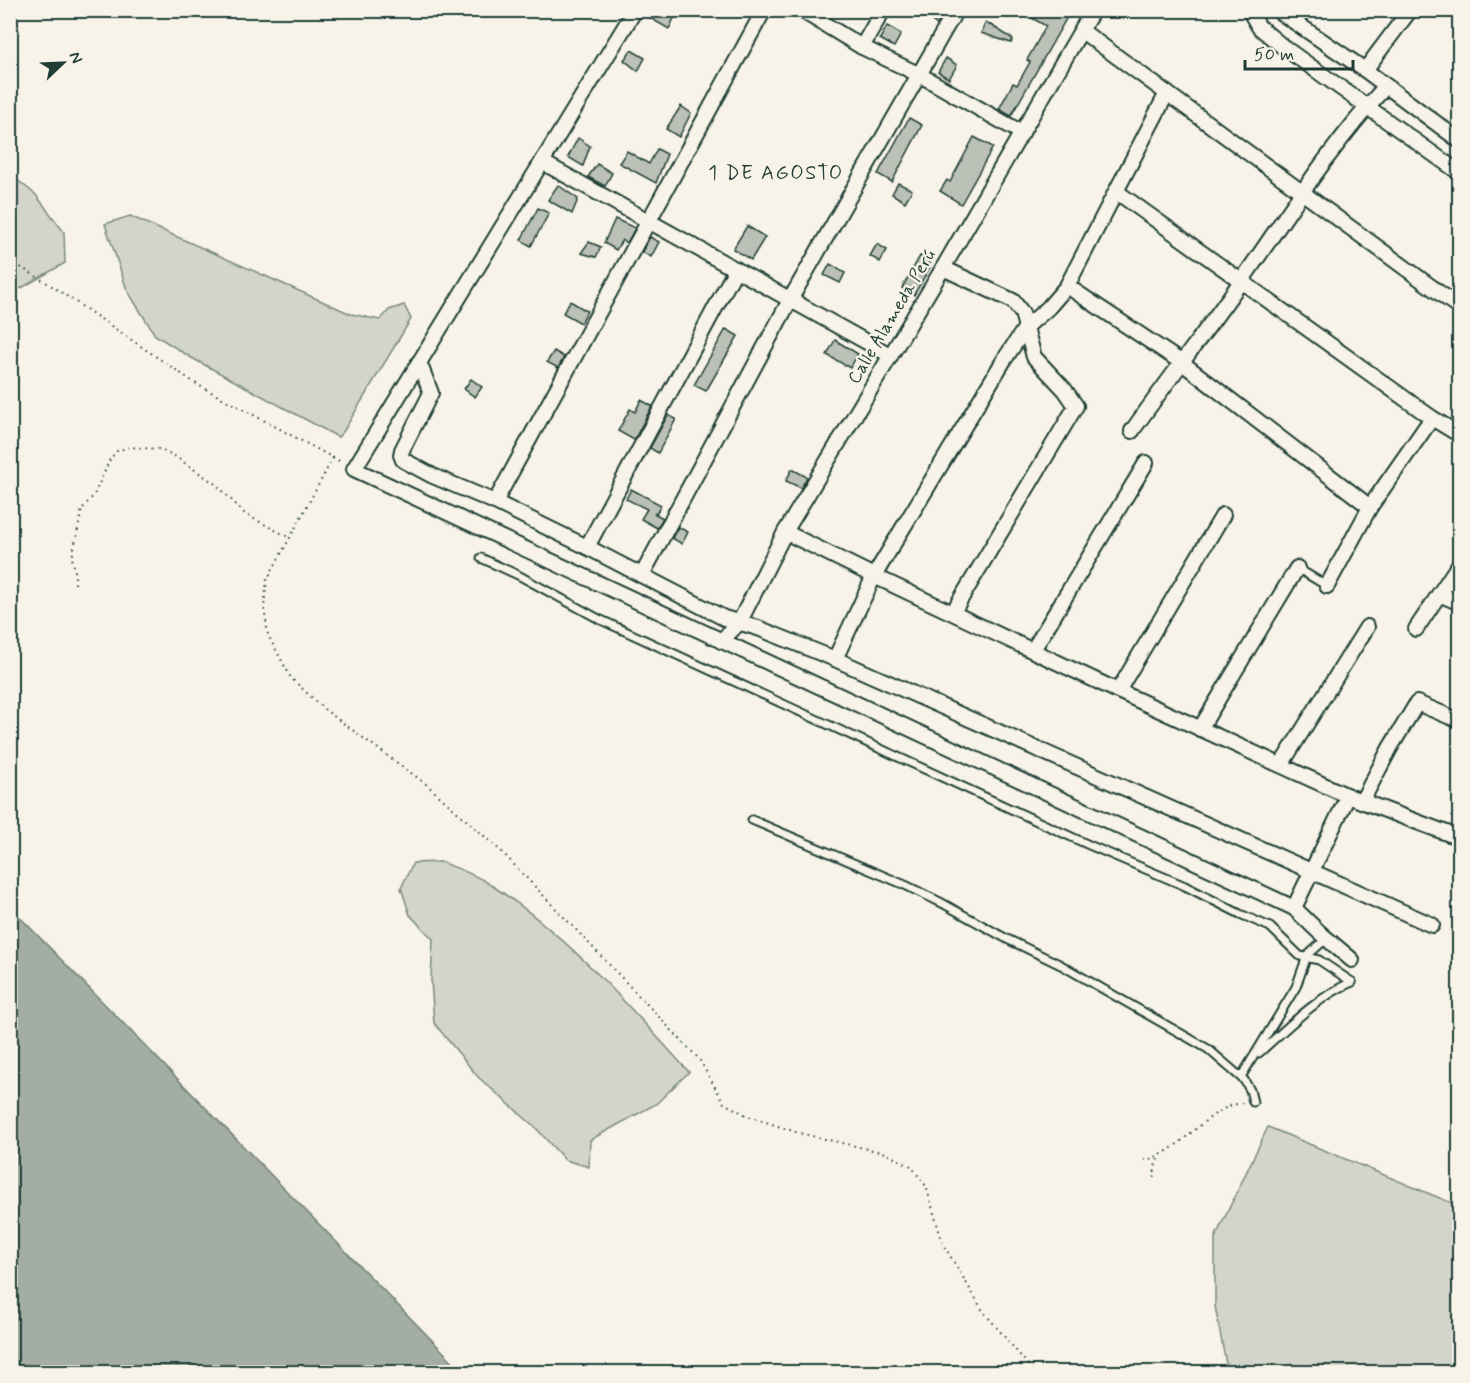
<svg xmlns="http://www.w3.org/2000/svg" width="1470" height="1383" font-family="Mynerve,sans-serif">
<rect width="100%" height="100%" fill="#f7f3e8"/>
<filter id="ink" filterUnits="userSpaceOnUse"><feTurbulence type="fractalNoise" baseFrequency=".0167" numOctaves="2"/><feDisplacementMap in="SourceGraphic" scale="12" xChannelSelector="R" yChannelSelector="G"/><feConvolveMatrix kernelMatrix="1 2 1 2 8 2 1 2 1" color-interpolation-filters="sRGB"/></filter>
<g filter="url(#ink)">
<g fill="#d3d5ca" stroke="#79897f" stroke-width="1.5">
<path d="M10,174L36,195L64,232L65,263L11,294Z"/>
<path d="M130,216L351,314L380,320L389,310L404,305L411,319L343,432L338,437L190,357L155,335L127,290L105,224Z"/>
<path d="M441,862C456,868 474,874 488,883C565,932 627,1004 689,1072L656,1104L590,1140L589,1167L565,1160L535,1127L478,1077L434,1023L431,980L433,939L410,915L401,888L413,863Z"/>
<path d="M1268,1127L1459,1206V1372H1241L1226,1364L1215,1306V1238Z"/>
</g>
<path fill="#a4ada3" stroke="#6f8077" stroke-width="1.5" d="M10,908H11L463,1372H11Z"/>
<g fill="#bbc1b6" stroke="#1f3d34" stroke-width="1.5">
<path d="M655,10H671L676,14L669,29L650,18Z"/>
<path d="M934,10L943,14L937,25L928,18Z"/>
<path d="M1018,10H1044L1053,15L1055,10H1071L1011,116L999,109L1013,83L1017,85L1030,62L1027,60L1046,26Z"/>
<path d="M986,22L1013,39L1011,43L981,33Z"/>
<path d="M887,26L901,34L894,47L880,39Z"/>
<path d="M631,50L645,58L638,71L624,60Z"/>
<path d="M946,58L957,65L949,79L938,72Z"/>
<path d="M681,106L691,113L679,137L666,129Z"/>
<path d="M909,118L922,125L892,182L878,174Z"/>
<path d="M974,137L993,147L961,204L940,191L947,180L950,182Z"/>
<path d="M578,138L590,146L583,166L568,157Z"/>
<path d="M657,149L667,154L656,183L619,163L627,151L649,164Z"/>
<path d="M597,164L612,173L605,186L588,177Z"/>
<path d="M898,183L912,190L905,202L892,194Z"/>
<path d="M558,185L578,199L572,214L548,200Z"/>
<path d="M538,208L549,213L531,246L521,240Z"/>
<path d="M615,219L635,228L627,243L622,240L616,250L604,243Z"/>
<path d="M747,226L765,237L751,260L733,249Z"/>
<path d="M650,237L659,242L651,257L642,252Z"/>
<path d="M589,242L601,247L596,257L581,253Z"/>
<path d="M877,244L887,250L880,262L870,256Z"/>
<path d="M920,256L930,262V267L914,295L902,288Z"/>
<path d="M830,264L845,273L840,283L824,275Z"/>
<path d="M570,301L587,311L581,323L563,313Z"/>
<path d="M726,329L738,336L706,391L694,385Z"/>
<path d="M835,340L858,354L850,368L827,355Z"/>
<path d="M554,351L564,357L558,368L547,362Z"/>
<path d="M471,379L482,387L475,397L464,389Z"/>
<path d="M641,400L652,406L634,440L618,431L630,409L635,412Z"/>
<path d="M668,415L676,419L658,453L650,448Z"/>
<path d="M792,469L807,477L801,488L786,481Z"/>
<path d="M631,489L661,505L656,514L654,513L663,518L657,528L641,519L647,509L626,499Z"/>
<path d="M678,527L688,532L682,544L672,538Z"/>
</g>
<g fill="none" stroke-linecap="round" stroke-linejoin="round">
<g stroke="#1f3d34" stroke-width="11">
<g id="lane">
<path d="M481,558L518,575L599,619L1089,845L1185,886L1240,914L1270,927L1300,956L1319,960L1352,982"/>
<path d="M1297,568L1327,586"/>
<path d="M752,820L905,885L942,903L1007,939L1061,965L1208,1049L1244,1080L1250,1090L1253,1102"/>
<path d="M1259,1053C1287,1028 1317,997 1352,982"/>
<path d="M1241,1077L1296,987L1307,956L1326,939"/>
</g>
</g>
<g stroke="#1f3d34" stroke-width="18">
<g id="street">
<path d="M635,10L354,469L1294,908L1320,933L1352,960"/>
<path d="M801,10L862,47L920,75L1022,133"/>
<path d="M1249,10L1259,27L1282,46L1460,173"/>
<path d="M1277,10L1365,70L1460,141"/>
<path d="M1457,10L1460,12"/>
<path d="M1082,31L1460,308"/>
<path d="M862,47L883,10"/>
<path d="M1365,70L1410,10"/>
<path d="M542,162L890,355"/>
<path d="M1117,192L1432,418L1460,435"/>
<path d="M943,268L1013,301L1022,313L1034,357L1065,390L1076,406L953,612"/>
<path d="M1067,286L1181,362L1370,507"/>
<path d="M419,362L431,393L402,450L401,455L403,460L433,476L495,502L587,547L724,618L758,628L835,659L1432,925"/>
<path d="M1132,431C1168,380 1206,331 1242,280C1288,214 1331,145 1386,86"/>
<path d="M495,502L764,10"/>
<path d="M785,532L874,576L1118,691L1348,796L1460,838"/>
<path d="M587,547L736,269"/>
<path d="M642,575L790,300L956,10"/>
<path d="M1327,586L1370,507L1432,418"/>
<path d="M1439,594L1460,603"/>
<path d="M1416,629L1460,563"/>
<path d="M721,641L739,623L785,532L943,268L1093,10"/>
<path d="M1033,650L1146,463"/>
<path d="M835,659L874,576L1004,360L1026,327L1048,308L1067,286L1167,93"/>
<path d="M1118,691L1223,515"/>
<path d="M1200,729L1297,568"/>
<path d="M1281,765L1367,627"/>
<path d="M1362,801L1390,748L1417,703L1460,721"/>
<path d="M1294,908L1348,796"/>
</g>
</g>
<g stroke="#1f3d34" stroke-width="2" stroke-dasharray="1.5 4.5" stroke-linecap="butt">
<path d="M10,261L49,284L198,385L341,462"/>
<path d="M333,458L267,580L264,607L268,635L291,678L324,709L426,784L501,851L699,1059L724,1103L748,1116L799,1133L885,1153L911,1166L926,1186L943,1244L961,1274L983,1311L1034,1372"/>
<path d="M75,584V570L72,558L82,509L94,495L110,459L117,451L129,447L158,449L173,455L217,485L245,514L290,538"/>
<path d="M1144,1160C1179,1156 1209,1104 1244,1103"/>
<path d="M1154,1178L1155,1167L1159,1156"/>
</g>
<use href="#lane" stroke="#f7f3e8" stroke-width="7"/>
<use href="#street" stroke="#f7f3e8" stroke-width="14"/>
</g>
</g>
<g text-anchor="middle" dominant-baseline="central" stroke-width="4.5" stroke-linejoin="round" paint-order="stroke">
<g font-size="18" fill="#1f3d34" stroke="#f7f3e8">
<text transform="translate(892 317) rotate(-59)">Calle Alameda Perú</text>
</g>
<g font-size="20" letter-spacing="1.5" fill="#1f3d34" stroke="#f7f3e8">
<text x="776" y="173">1 DE AGOSTO</text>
</g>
</g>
<rect width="1470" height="1383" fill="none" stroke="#f7f3e8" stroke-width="36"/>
<rect x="18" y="18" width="1434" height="1347" fill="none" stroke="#1f3d34" stroke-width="2" filter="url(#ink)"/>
<g transform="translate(63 63) rotate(67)" stroke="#f7f3e8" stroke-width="4.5" paint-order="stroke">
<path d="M0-4.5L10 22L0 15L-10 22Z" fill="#1f3d34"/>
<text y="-9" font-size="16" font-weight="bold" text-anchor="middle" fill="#1f3d34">N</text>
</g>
<path d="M1245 60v9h108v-9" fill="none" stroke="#1f3d34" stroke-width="3"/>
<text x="1254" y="60" font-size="18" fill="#1f3d34" stroke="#f7f3e8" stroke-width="4.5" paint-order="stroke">50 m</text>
</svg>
